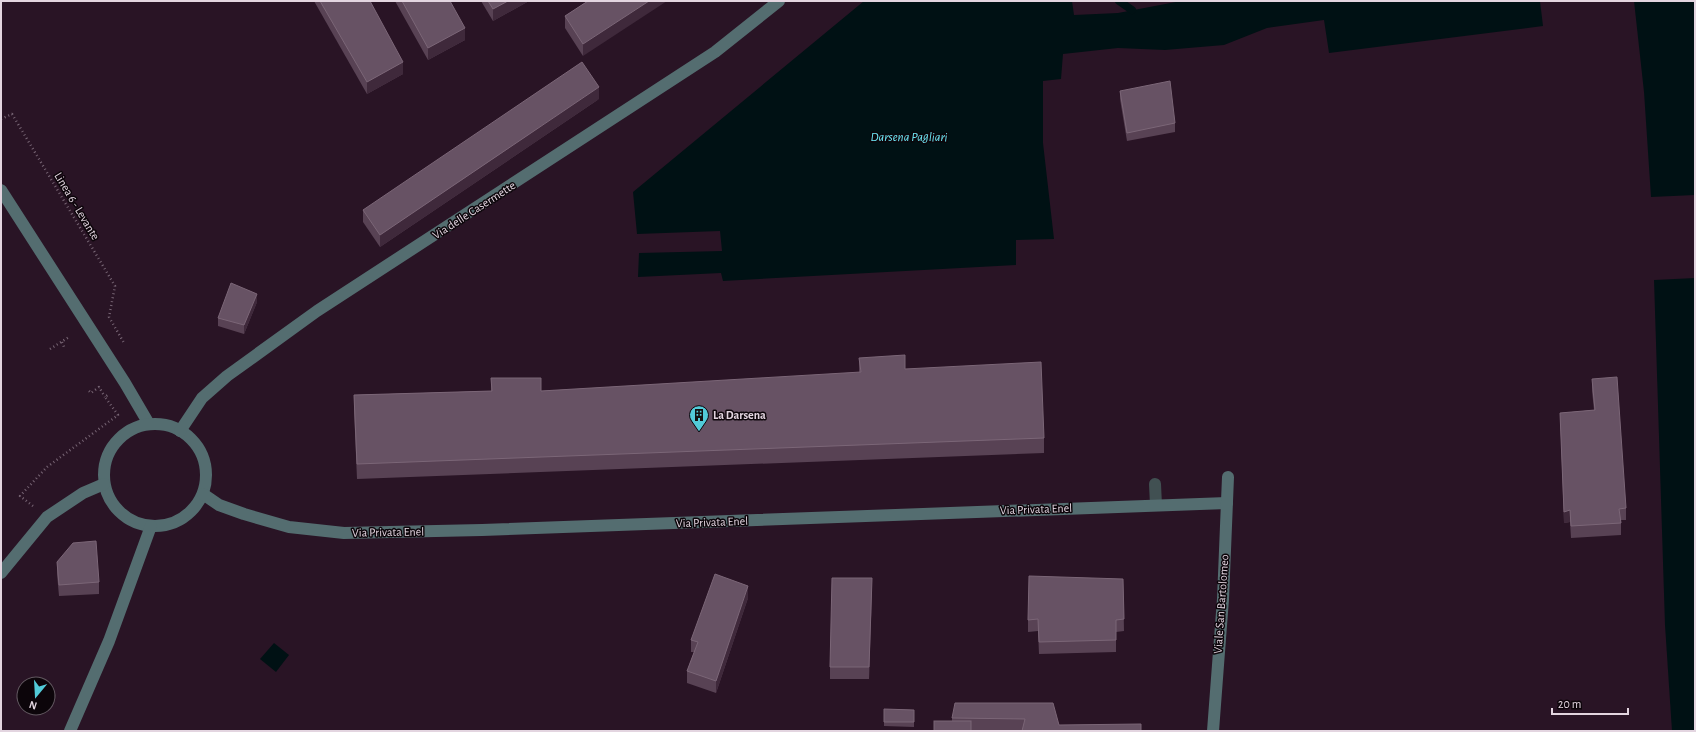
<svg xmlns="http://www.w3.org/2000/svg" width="1696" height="732" font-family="'Alegreya Sans',sans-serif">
<rect width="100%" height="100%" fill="#291425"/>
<g fill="#001114">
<path d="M864,1H1072L1074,15L1118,13L1181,1H1540L1543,26L1329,53L1324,20L1267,28L1224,45L1165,50L1118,48L1063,54L1061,79L1043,81V143L1054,239L1016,240V265L723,281L721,273L638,277L639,253L722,251L720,231L637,234L633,192Z"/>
<path d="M1634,1H1695V195L1651,197L1644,92Z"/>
<path d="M1695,278V731H1672L1665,625L1654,280Z"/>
<path d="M274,643L289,655L276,672L260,659Z"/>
</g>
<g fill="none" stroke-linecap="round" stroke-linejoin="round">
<path stroke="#001114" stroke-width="8" d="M1119,1L1132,10"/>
<g stroke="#776574" stroke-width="2.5" stroke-dasharray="1 3" stroke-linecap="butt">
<path d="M1,119L12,114L115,286L109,317L124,343"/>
<path d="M62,342L64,347"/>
<path d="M50,349L69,337"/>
<path d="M89,391L91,393L99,387L105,397"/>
<path d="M33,506L20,496L47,467L118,415L105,397L109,394"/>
</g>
<path stroke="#415052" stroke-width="12" d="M1155,484L1156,505"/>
<g stroke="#546d70" stroke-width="12">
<path d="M1,190L125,383L149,424"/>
<circle cx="155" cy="475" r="51"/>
<path d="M180,431L202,398L227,376L317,311L715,52L779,1"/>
<path d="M203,494L219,505L244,514L289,527L344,533L482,530L1227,503"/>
<path d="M1,573L47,517L83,493L104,484"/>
<path d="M70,731L109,641L151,526"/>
<path d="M1213,731L1223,599L1228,477"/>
</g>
</g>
<g fill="#584254">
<path d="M314,1H370L403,74L367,94Z"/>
<path d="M395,1H450L465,40L428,60Z"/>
<path d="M481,1H529L493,21Z"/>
<path d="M588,1L583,56L565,28V16Z"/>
<path d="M1120,91L1175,123V132L1127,141L1120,99Z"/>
<path d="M599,99L380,247L363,222V210Z"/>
<path d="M257,302L244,334L218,326V318Z"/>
<path d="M859,358L905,369L1044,438V453L357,479L354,410V395L491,391V378L541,391L859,373Z"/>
<path d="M1592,379L1626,508V520H1621V535L1571,538L1570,522L1564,523L1560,413L1594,410L1592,391Z"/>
<path d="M57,562L99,582V594L59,596L57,574Z"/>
<path d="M1123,579L1124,631L1116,632V652L1039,654L1038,631L1028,632V620Z"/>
<path d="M872,590L869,679H830V667Z"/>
<path d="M748,598L716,693L687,683V671L694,652H691V640Z"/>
<path d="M1053,703L1022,731L971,730L952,721V718Z"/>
<path d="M884,709L914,710V727L884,726Z"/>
</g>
<g fill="#3f293b">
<path d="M508,1H529L493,21V9Z"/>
<path d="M649,1H667L583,56V44Z"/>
<path d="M465,28V40L428,60V48Z"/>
<path d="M403,62V74L367,94V82Z"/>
<path d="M599,87V99L380,247V235Z"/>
<path d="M257,294V302L244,334V325Z"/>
<path d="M1570,510V522L1564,523V512Z"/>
<path d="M872,578V590L869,679V667Z"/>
<path d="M748,586V598L716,693V681Z"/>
</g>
<g fill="#675264" stroke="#7b6677">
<path d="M320,1H370L403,62L367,82Z"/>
<path d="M402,1H450L465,28L428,48Z"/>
<path d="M488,1H508L493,9Z"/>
<path d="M588,1H649L583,44L565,16Z"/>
<path d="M582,62L599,87L380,235L363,210Z"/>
<path d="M1170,81L1175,123L1127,133L1120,91Z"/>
<path d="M231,283L257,294L244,325L218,318Z"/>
<path d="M905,355V369L1041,362L1044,438L357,464L354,395L492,391L491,378H541V391L861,372L859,358Z"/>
<path d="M1617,377L1626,508L1619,509L1621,523L1571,526L1570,510L1564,512L1560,413L1595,410L1592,379Z"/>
<path d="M96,541L99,582L59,585L57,562L73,543Z"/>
<path d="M715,574L748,586L716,681L687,671L698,642L691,640Z"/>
<path d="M1029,576L1123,579L1124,619L1116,620V640L1039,642L1038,619L1028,620Z"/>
<path d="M832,578H872L869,667H830Z"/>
<path d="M955,703H1053L1059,725L1141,724V731H1022L1025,719L952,718Z"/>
<path d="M884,709L914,710V722H884Z"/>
<rect x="934" y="721" width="37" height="10"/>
</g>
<defs>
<g id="building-pin" transform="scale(1)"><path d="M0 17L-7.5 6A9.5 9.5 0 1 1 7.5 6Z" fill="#52cbd9" stroke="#0c050a"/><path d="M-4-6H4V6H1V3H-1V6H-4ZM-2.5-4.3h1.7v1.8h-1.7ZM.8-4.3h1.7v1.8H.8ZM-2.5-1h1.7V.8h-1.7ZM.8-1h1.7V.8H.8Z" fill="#111"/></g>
</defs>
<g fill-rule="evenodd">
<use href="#building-pin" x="699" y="415"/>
</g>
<g text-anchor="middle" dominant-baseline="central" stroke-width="3" stroke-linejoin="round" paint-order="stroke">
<g font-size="12" fill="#e3d5e0" stroke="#0c050a">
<text transform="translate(77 206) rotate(59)">Linea 6 - Levante</text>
<text transform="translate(474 210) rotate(-33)">Via delle Casermette</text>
<text transform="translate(1036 509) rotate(-2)">Via Privata Enel</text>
<text transform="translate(712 522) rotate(-2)">Via Privata Enel</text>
<text transform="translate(388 532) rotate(-1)">Via Privata Enel</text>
<text transform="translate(1221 604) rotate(-86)">Viale San Bartolomeo</text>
</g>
<g font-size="12" font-weight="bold" fill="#e3d5e0" stroke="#0c050a" text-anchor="start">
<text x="713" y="415">La Darsena</text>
</g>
<g font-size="13" font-style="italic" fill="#6ee9f7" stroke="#0c050a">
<text x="909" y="137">Darsena Pagliari</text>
</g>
</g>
<rect width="1696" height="732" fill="none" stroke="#e3d5e0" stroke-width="4"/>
<g transform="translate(36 696) rotate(198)"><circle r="19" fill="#0c050a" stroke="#625860"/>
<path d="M0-3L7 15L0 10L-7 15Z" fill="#52cbd9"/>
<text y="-6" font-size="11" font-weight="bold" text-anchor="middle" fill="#e3d5e0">N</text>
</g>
<path d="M1552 708v6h76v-6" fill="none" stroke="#e3d5e0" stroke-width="2"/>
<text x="1558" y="708" font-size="12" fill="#e3d5e0" stroke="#0c050a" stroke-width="3" paint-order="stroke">20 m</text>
</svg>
